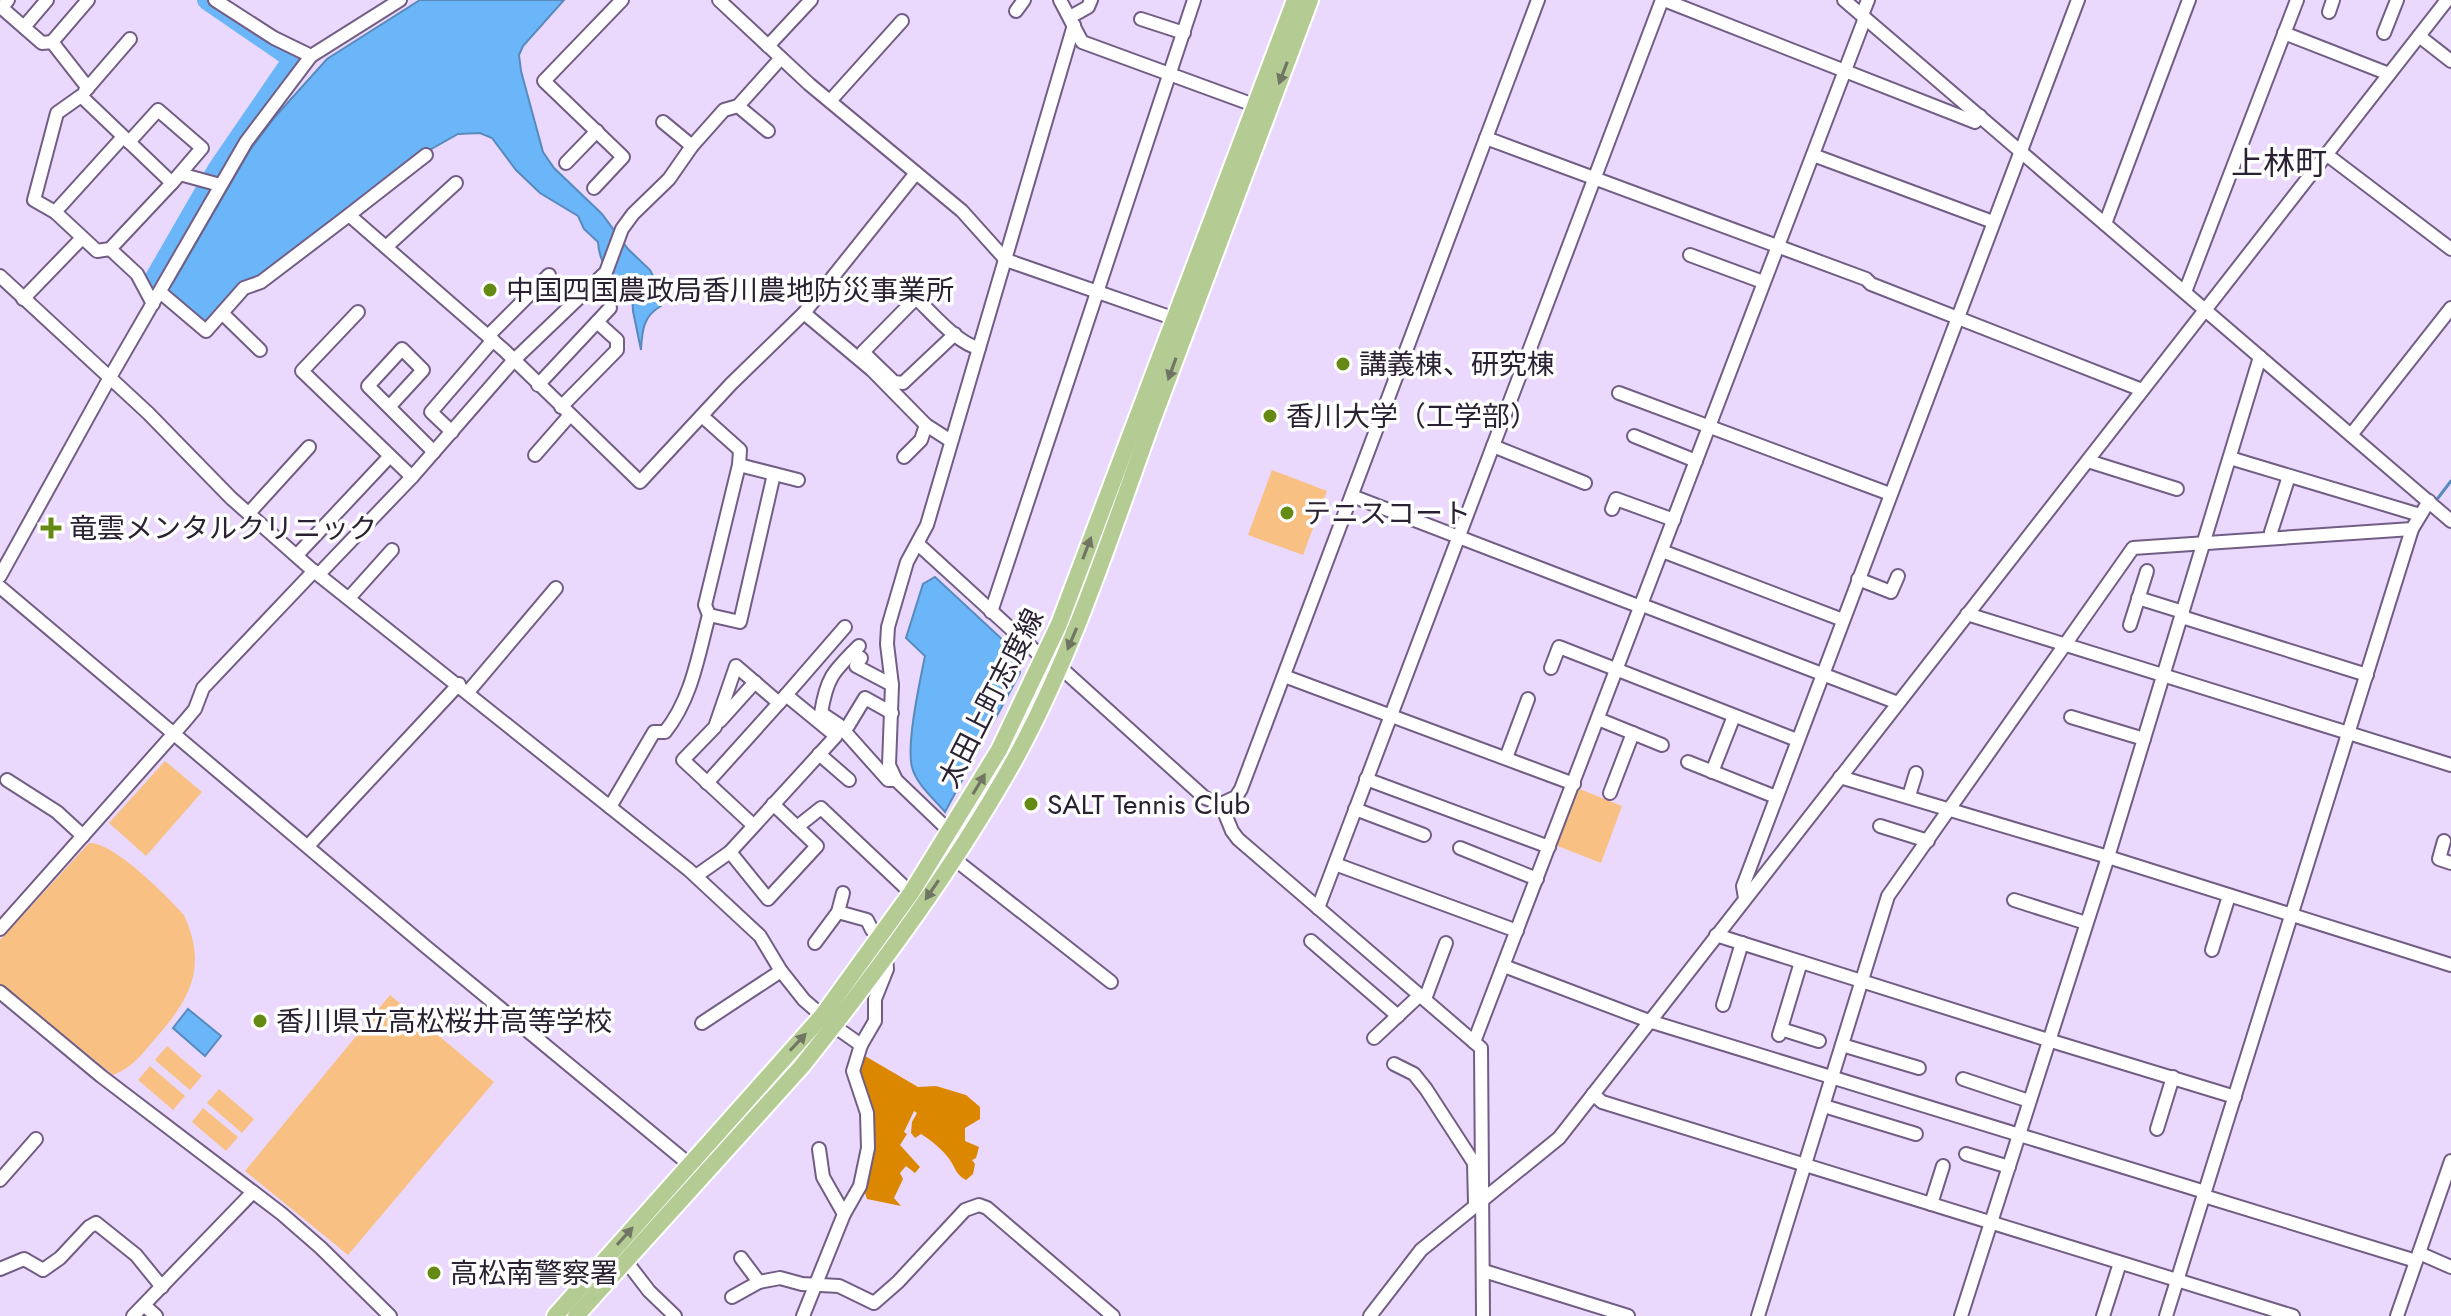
<svg xmlns="http://www.w3.org/2000/svg" width="2451" height="1316" font-family="Jost,'Noto Sans JP',sans-serif">
<rect width="100%" height="100%" fill="#ead9fd"/>
<g fill="#f9c083">
<path d="M1272,470L1327,491L1303,555L1248,535Z"/>
<path d="M165,761L202,792L146,856L109,823Z"/>
<path d="M1577,788L1622,806L1601,863L1555,845Z"/>
<path d="M89,843C114,842 167,896 184,915C208,968 190,999 155,1039C142,1054 132,1068 113,1075L0,984V940Z"/>
<path d="M390,995L494,1082L348,1255L245,1171Z"/>
<path d="M167,1046L202,1076L190,1090L155,1060Z"/>
<path d="M150,1066L185,1096L173,1110L138,1080Z"/>
<path d="M219,1089L254,1119L242,1133L207,1103Z"/>
<path d="M203,1108L238,1137L226,1151L192,1122Z"/>
</g>
<path fill="#db8700" d="M865,1056L918,1087L936,1086L966,1095L980,1107V1119L965,1128V1141L979,1147L976,1158L972,1160L975,1164L973,1174L966,1180C956,1175 956,1169 950,1160C943,1150 931,1140 921,1134L915,1138L911,1133L912,1122L917,1113L914,1111L904,1132L907,1134L900,1145L920,1167L915,1173L906,1166L900,1173L903,1179L894,1198L901,1206L867,1199L864,1190L872,1151L858,1068Z"/>
<g fill="#6bb6f9" stroke="#588abd" stroke-width="2">
<path d="M420,0H564L523,46L519,55L521,71L543,152L554,168L602,214L628,249L650,270L658,285L661,306C643,316 642,331 641,350L633,311L632,295C614,282 599,264 598,242L584,229L578,216L540,193L516,170L492,138L480,133L458,134L419,156L204,322L167,293L250,150L274,118L327,59Z"/>
<path d="M935,577L1018,654L1020,673L945,812C934,799 916,784 912,767C906,744 920,681 925,656L906,638L923,584Z"/>
<path d="M188,1009L221,1036L205,1056L173,1028Z"/>
</g>
<g fill="none" stroke-linecap="round" stroke-linejoin="round">
<path stroke="#588abd" stroke-width="3" d="M2438,498L2451,481"/>
<path stroke="#6bb6f9" stroke-width="20" d="M170,293L152,283L217,170L293,59L207,0"/>
<g stroke="#725e85" stroke-width="16">
<g id="minor">
<path d="M8,0L2,8L42,43L52,42L88,88"/>
<path d="M215,0L274,38L311,56"/>
<path d="M719,0L809,84L962,211L1006,260L1181,321"/>
<path d="M1060,0L1082,42L1262,108"/>
<path d="M1664,0L1975,122L1980,116"/>
<path d="M1844,0L2451,521"/>
<path d="M1016,11L1024,0"/>
<path d="M2329,12L2333,0"/>
<path d="M1862,15L1868,0"/>
<path d="M1070,17L1088,7L1091,0"/>
<path d="M1141,19L1184,33"/>
<path d="M24,27L47,0"/>
<path d="M2284,33L2389,74"/>
<path d="M2384,33L2397,0"/>
<path d="M2419,36L2451,61"/>
<path d="M52,42L88,0"/>
<path d="M768,46L811,0"/>
<path d="M85,91L130,39"/>
<path d="M830,101L902,21"/>
<path d="M738,106L768,131"/>
<path d="M663,122L692,146L724,110L738,106L781,58"/>
<path d="M1486,138L1866,279L1871,284L2142,390"/>
<path d="M129,142L158,110L202,148L172,183"/>
<path d="M2326,154L2451,249"/>
<path d="M1813,155L1993,222"/>
<path d="M566,163L597,131"/>
<path d="M180,174L220,185"/>
<path d="M594,188L623,157L544,81L622,0"/>
<path d="M55,212L123,137"/>
<path d="M349,215L426,155"/>
<path d="M2105,224L2189,0"/>
<path d="M386,247L456,183"/>
<path d="M110,249L172,183L81,96L57,113L34,200L55,212L97,251L110,249L137,274L153,304"/>
<path d="M1690,255L1763,282"/>
<path d="M0,276L148,413L231,498L310,568L689,870L760,936L781,971L804,1000L834,1026L861,1045L853,1071L867,1113L868,1148L860,1186L844,1214"/>
<path d="M160,292L206,331L244,288L261,282L349,215L505,351L640,482L731,384L804,313L916,173"/>
<path d="M2185,292L2297,0"/>
<path d="M23,299L82,238"/>
<path d="M358,312L302,371L412,477"/>
<path d="M804,313L872,370L926,425L951,441"/>
<path d="M223,314L260,350"/>
<path d="M955,334L903,383L894,382L863,352L916,298C932,313 959,345 979,348"/>
<path d="M488,336L549,275"/>
<path d="M538,385L610,308"/>
<path d="M1619,393L1890,494"/>
<path d="M389,407L423,370L402,349L368,386L434,452"/>
<path d="M561,407L617,350V340L597,322"/>
<path d="M452,432L431,412L493,340"/>
<path d="M2351,435L2451,308"/>
<path d="M1634,436L1696,461"/>
<path d="M1493,446L1585,483"/>
<path d="M535,455L570,415"/>
<path d="M904,457L921,440L926,425"/>
<path d="M2230,458L2420,515"/>
<path d="M2088,461L2177,489"/>
<path d="M739,465L798,480"/>
<path d="M1352,496L1641,607"/>
<path d="M1612,509L1616,499L1674,520"/>
<path d="M249,513L309,447"/>
<path d="M2271,532L2289,476"/>
<path d="M918,544L1044,659L1060,667L1205,798L1221,804L1236,797L1241,789L1538,0"/>
<path d="M1662,551L1843,620"/>
<path d="M297,555L390,456"/>
<path d="M319,574L412,477L513,361L606,272L622,229L633,214L669,179L692,146"/>
<path d="M0,576L109,379L246,142L311,56L400,0"/>
<path d="M1858,579L1891,592L1898,576"/>
<path d="M0,587L425,946L695,1169"/>
<path d="M349,598L392,550"/>
<path d="M2138,598L2183,612"/>
<path d="M1642,605L1898,703"/>
<path d="M991,612L1194,0"/>
<path d="M1967,614L2451,765"/>
<path d="M709,615L740,622L774,474"/>
<path d="M2182,617L2367,675"/>
<path d="M2130,625L2147,571"/>
<path d="M859,646C834,671 827,676 821,713L839,725L888,780H896"/>
<path d="M852,653L861,658L856,666L892,685"/>
<path d="M1551,668L1559,647L1797,740"/>
<path d="M1284,676L1574,784"/>
<path d="M468,692L556,588"/>
<path d="M2071,717L2144,739"/>
<path d="M1598,719L1662,745"/>
<path d="M720,721L755,682"/>
<path d="M848,726L865,698L892,713"/>
<path d="M819,754L849,780"/>
<path d="M1506,758L1528,699"/>
<path d="M1688,762L1776,797"/>
<path d="M1712,772L1734,716"/>
<path d="M1840,777L2108,857L2451,965"/>
<path d="M1366,779L1549,847"/>
<path d="M7,780L57,812L83,836"/>
<path d="M707,783L779,703"/>
<path d="M1610,793L1633,733"/>
<path d="M1909,796L1916,773"/>
<path d="M1221,804L1232,831L1238,839L1481,1048L1483,1316"/>
<path d="M610,807L654,732H665C692,698 698,656 709,615L705,605L739,465L740,450L702,416"/>
<path d="M1355,809L1424,835"/>
<path d="M753,825L683,760L715,727L736,666L779,703L786,695"/>
<path d="M1880,826L1928,841"/>
<path d="M797,827L821,808L911,893"/>
<path d="M2444,841L2439,859L2451,863"/>
<path d="M963,844L896,780L889,765L892,685L887,644L888,627L907,562L927,525L1074,25"/>
<path d="M308,846L459,684"/>
<path d="M1460,848L1537,879"/>
<path d="M730,852L768,899L817,846L773,804"/>
<path d="M953,858L1111,982"/>
<path d="M1335,864L1517,931"/>
<path d="M696,876L730,852L836,736L786,695L845,627"/>
<path d="M1745,898L1743,886L2078,0"/>
<path d="M2014,900L2086,923"/>
<path d="M1318,908L1662,0"/>
<path d="M838,912L867,920L872,930L894,945"/>
<path d="M0,929L185,721L195,709L203,688L314,571"/>
<path d="M1716,935L2048,1040L2235,1097"/>
<path d="M1311,941L1398,1016"/>
<path d="M815,943L838,912L843,893"/>
<path d="M2212,950L2229,896"/>
<path d="M1504,966L1649,1021L2205,1192"/>
<path d="M0,992L101,1076L282,1214L321,1248L390,1316"/>
<path d="M1425,999L1446,943"/>
<path d="M1723,1005L1742,943"/>
<path d="M702,1023L781,971"/>
<path d="M1781,1029L1819,1041"/>
<path d="M1779,1035L1801,962"/>
<path d="M1374,1038L1420,995"/>
<path d="M1474,1042L1865,18"/>
<path d="M861,1045L875,1021V999L887,969L886,957"/>
<path d="M1842,1045L1919,1068"/>
<path d="M1394,1064L1414,1074L1426,1089L1474,1163L1475,1204"/>
<path d="M1963,1079L2029,1101"/>
<path d="M1593,1094L1602,1102L2293,1316"/>
<path d="M1824,1106L1916,1134"/>
<path d="M2157,1129L2173,1077"/>
<path d="M1966,1154L2009,1167"/>
<path d="M0,1180L36,1139"/>
<path d="M2204,1196L2416,1261"/>
<path d="M1931,1204L1943,1166"/>
<path d="M2419,1253L2451,1267"/>
<path d="M741,1258L759,1282L780,1278L802,1284L839,1286L874,1303L898,1282L965,1210L979,1205L987,1208L1113,1316"/>
<path d="M626,1261L649,1291L675,1316"/>
<path d="M0,1269L24,1259L43,1270L60,1258L89,1227L96,1223L136,1255L162,1287"/>
<path d="M1484,1271L1628,1316"/>
<path d="M732,1297L759,1282"/>
<path d="M144,1305L156,1316"/>
<path d="M133,1316L253,1192"/>
<path d="M803,1316L844,1214L823,1177L819,1149"/>
<path d="M1370,1316L1421,1250L1559,1138L2447,0"/>
<path d="M1758,1316L1888,896L2133,548L2412,529"/>
<path d="M1961,1316L2108,857L2260,357"/>
<path d="M2103,1316L2120,1263"/>
<path d="M2166,1316L2412,529L2429,501"/>
<path d="M2397,1316L2451,1161"/>
</g>
</g>
<g stroke="#fff" stroke-width="20">
<g id="major">
<path d="M555,1316L822,1016L911,893L999,750L1059,624L1295,0"/>
<path d="M576,1316L802,1066C879,969 954,868 1015,759C1073,653 1110,537 1151,424C1203,282 1257,141 1310,0"/>
</g>
</g>
<use href="#minor" stroke="#fff" stroke-width="12"/>
<use href="#major" stroke="#b5cb94" stroke-width="16"/>
</g>
<defs><path id="oneway-solid" d="M-6-.8H1V-3.2L6.5 0L1 3.2V.8H-6Z" transform="scale(2)"/></defs>
<g fill="#707663">
<use href="#oneway-solid" transform="translate(1283 73) rotate(111)"/>
<use href="#oneway-solid" transform="translate(1172 369) rotate(110)"/>
<use href="#oneway-solid" transform="translate(1087 548) rotate(-69)"/>
<use href="#oneway-solid" transform="translate(1072 639) rotate(113)"/>
<use href="#oneway-solid" transform="translate(979 784) rotate(-59)"/>
<use href="#oneway-solid" transform="translate(932 890) rotate(124)"/>
<use href="#oneway-solid" transform="translate(798 1042) rotate(-47)"/>
<use href="#oneway-solid" transform="translate(625 1236) rotate(-48)"/>
</g>
<g fill="#648a14" stroke="#fff" stroke-width="3">
<circle cx="490" cy="290" r="8"/>
<circle cx="1343" cy="364" r="8"/>
<circle cx="1270" cy="416" r="8"/>
<circle cx="1287" cy="513" r="8"/>
<path d="M47 516h8v8h8v8h-8v8h-8v-8h-8v-8h8z"/>
<circle cx="1031" cy="804" r="8"/>
<circle cx="260" cy="1021" r="8"/>
<circle cx="434" cy="1273" r="8"/>
</g>
<g text-anchor="middle" dominant-baseline="central" stroke-width="7" stroke-linejoin="round" paint-order="stroke">
<g font-size="28" fill="#2a2232" stroke="#fff" text-anchor="start">
<text x="506" y="290">中国四国農政局香川農地防災事業所</text>
<text x="1359" y="364">講義棟、研究棟</text>
<text x="1286" y="416">香川大学（工学部）</text>
<text x="1303" y="513">テニスコート</text>
<text x="69" y="528">竜雲メンタルクリニック</text>
<text x="1047" y="804">SALT Tennis Club</text>
<text x="276" y="1021">香川県立高松桜井高等学校</text>
<text x="450" y="1273">高松南警察署</text>
</g>
<g font-size="28" fill="#2a2232" stroke="#fff">
<text transform="translate(991 698) rotate(-63)">太田上町志度線</text>
</g>
<g font-size="32" fill="#2a2232" stroke="#fff">
<text x="2279" y="163">上林町</text>
</g>
</g>
</svg>
